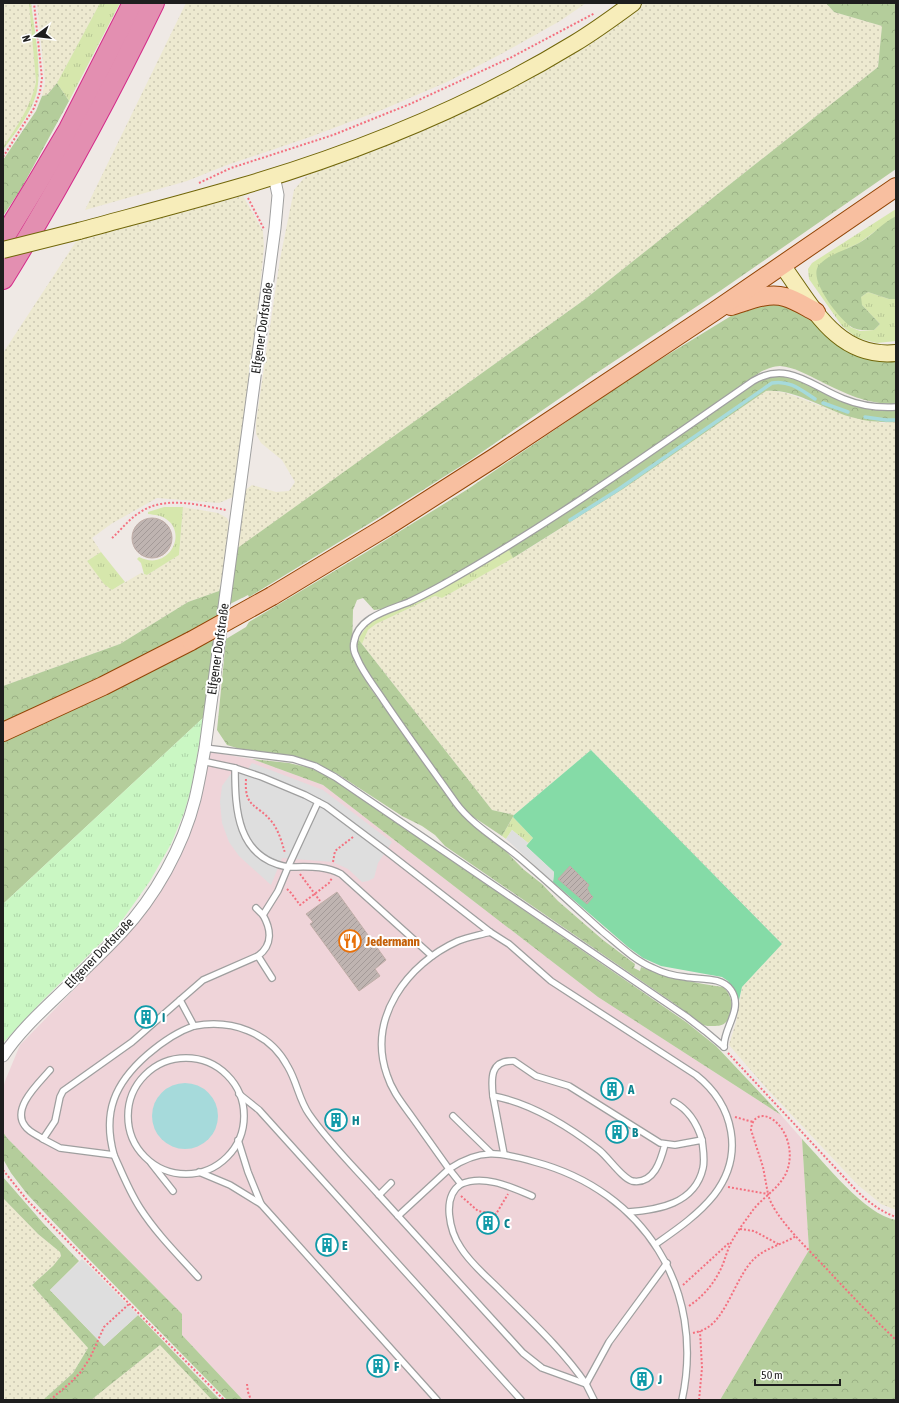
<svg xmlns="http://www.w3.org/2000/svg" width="899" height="1403" font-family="'Asap Condensed',sans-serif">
<defs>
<pattern id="farmland-dots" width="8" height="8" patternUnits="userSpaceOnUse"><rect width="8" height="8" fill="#ede9d0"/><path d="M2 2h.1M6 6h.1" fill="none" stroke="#cbc7b2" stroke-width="1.8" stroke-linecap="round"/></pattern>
<pattern id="grass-tufts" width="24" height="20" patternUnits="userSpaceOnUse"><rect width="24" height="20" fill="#d6e7ac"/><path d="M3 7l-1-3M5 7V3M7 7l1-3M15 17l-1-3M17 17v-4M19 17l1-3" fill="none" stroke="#b7c694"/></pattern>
<pattern id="forest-crowns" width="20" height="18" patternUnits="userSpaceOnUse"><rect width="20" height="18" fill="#b4cd9b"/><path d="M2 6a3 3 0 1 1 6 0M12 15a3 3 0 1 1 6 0" fill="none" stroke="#9ab085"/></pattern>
<pattern id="park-tufts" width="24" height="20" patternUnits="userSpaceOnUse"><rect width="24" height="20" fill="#caf7c3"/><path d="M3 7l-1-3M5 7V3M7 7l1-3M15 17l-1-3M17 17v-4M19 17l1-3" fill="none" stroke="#add3a7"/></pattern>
<pattern id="building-hatch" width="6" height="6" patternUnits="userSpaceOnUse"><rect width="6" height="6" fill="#bfb4b1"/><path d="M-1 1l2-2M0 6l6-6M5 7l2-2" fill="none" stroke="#a49a98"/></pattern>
</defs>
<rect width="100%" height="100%" fill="#efe9e5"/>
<path fill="#efd4d9" d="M210,752L252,759L323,785L598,997L781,1115L802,1139L809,1250L720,1400H243L182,1335V1314L7,1138L3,1132V1089L5,1081L20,1045L126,936L152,902L180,856L200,803Z"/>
<g fill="url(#farmland-dots)">
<path d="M3,3H29L36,82L33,95L28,109L3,147Z"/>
<path d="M37,3H100L57,83L47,95L42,96L45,82Z"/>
<path d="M186,3H586L560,21L503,53L447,82L384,109L310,137L227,165L187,181L85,210Z"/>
<path d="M643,3H826L834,12L882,26L878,67L584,300L238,548L244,491L252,485L276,492L289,491L295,482L282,460L261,443L256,434V422L280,259L294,190L304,178L316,171L412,136L464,111L617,23Z"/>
<path d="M243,196L263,231L264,247L257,319L233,497L219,503L157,498L111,524L92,538L101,552L87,561L112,590L141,573L147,575L179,555L183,507L218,513L227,518L230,525L224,568L219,591L188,602L120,644L3,686V353L77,240Z"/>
<path d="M766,391H774L786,393L840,413L882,423L896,422V1210L881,1204L858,1185L768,1090L729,1045L736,1022L742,987L782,944L591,750L514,815L492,810L362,644L368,630L376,624L435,596L442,598L528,549L623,489Z"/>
<path d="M3,1198L38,1234L60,1252L61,1256L53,1266L32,1285L88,1348L73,1373L43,1400H3Z"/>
<path d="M160,1345L212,1400H91Z"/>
</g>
<g fill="url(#grass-tufts)">
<path d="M29,3H31C34,26 43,74 36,95C30,115 15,133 3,150V147C17,126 31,107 36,82Z"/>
<path d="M100,3H120L69,101L57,83Z"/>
<path d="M896,209V216L859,243L846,249L850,327L860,331L874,330L880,324L861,304V297L868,292L889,299H896V341L877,343L857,338L842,326L809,279L808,269L812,263Z"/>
<path d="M164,507H183L179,555L147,575L144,574L141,563L137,559L139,557C169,572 188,533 166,519C161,515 155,515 148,514V512Z"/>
<path d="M508,548L513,558L442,598L435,596L376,624L368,630L362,644L358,639L366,627L374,620L413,603Z"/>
<path d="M101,552L125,582L112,590L104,584L87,561Z"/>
<path d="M513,817L533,838L528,843L512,830L506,839L502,836Z"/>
</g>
<g fill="url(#forest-crowns)">
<path d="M826,3H896V169L720,291L589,378L469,461L375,520L249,597L248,595L228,605L209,677L204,717L3,904V686L120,644L188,602L219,591L232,552L584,300L878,67L882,26L834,12Z"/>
<path d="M57,83L69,101L21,189L3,216V160L36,111L42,96L47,95Z"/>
<path d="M896,216V299H889L868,292L861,297L862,305L880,324L874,330C865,330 857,331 850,326C839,318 807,279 819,265C829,254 846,250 859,243C872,236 882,223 896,216Z"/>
<path d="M781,300L896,359V404C866,404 846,394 820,381C808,375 794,367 780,366C774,366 767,369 762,371C712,405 663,441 613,475C568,505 523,533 477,561C448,578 407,607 374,610L363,598L357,600L353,610L352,652L369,686L447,796L470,823L497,842L523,869L542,884L558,901L603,940L635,964L634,968L640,971L641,967C668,978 695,983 723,987C733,995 736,1015 725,1023C722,1026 716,1026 712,1026C709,1026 706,1026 703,1025C693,1020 684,1010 675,1004L445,846L435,835L422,826L402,816L336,773L296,757L280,754L240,749L227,745L217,730L226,639L246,627L249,622L368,551L468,489L638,373L744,308Z"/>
<path d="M779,375C804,378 825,393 847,403C863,409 880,410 896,410V422C876,423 857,420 839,413C816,404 791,389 766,391L623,489L513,558L508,548L622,476L757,382L770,376Z"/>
<path d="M358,639L492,810L514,815L502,836L469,814L458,801L407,730L364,667L358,654L357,646Z"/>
<path d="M252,759L289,763L310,768L332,778L686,1022L716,1046L781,1115L598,997L323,785Z"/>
<path d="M3,1132L7,1138L182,1314V1335L243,1400H227L82,1252L27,1194L11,1173L3,1159Z"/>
<path d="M802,1139C824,1162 865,1215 896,1220V1400H720L809,1250Z"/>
<path d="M3,1177L43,1223L79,1261L50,1290L104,1346L138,1315L220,1400H212L160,1345L91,1400H43L73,1373L88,1348L32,1285L53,1266L61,1256L60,1252L38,1234L3,1198Z"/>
</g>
<path fill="url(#park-tufts)" d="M204,717L191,789L184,813L171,844L150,881L118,926L43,1000L3,1043V904Z"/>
<path fill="#85dba7" d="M591,750L782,944L742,987L739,1000L728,981L722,977L661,966L643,958L628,947L553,882L554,872L526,846L533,838L513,817L514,815Z"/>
<g fill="#dedede">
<path d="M252,763L323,790L392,842L378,863L374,878L368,881L362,882L348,869L333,862L282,858L271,885L239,856L229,842L222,823L220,802L222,786L235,768L246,772Z"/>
<path d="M512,830L528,843L526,846L554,872L553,882L506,839Z"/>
<path d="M82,1259L138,1315L104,1346L50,1290Z"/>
</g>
<circle fill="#a6dadb" cx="185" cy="1116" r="33"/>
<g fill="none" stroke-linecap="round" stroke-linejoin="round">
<g stroke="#a6dadb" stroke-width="3.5">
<path d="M823,403L848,412"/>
<path d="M865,417L886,420H896"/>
<path d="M570,520L616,491L772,383C790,380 801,390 815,399"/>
</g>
</g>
<g fill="url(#building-hatch)" stroke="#c0ada7">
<circle cx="152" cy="538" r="20"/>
<path d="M570,866L589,885L587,888L590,894L593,897L587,904L558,879Z"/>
<path d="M337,892L386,960L375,969L380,976L359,991L310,924L313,922L306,914Z"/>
<path d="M149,1009L155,1015L144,1026L137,1019Z"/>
<path d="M487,1215L495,1220L490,1230L481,1225Z"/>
<path d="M327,1238L335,1247L328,1253L320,1243Z"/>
</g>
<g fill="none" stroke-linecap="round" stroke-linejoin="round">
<g stroke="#9f9f9f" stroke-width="8">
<g id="lane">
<path d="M205,748L293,759L315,766L335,777L687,1017L705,1031L724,1047"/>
<path d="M202,761L235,768L262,777L305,795L326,806L386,851L490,932L509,944L551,981L696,1075C734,1105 745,1155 714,1195C698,1215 676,1230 656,1244"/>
<path d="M235,768C235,810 237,858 288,867L278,891L263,915C271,929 273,945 258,956L272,978"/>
<path d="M318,802L288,867C306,867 325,865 341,874L432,956"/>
<path d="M256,908L263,915"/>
<path d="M490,932C480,935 468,937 458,941C407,964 367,1018 387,1075C392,1091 402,1103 412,1117C424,1134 436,1151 449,1169C480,1148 500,1152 535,1162C644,1191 706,1289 682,1400"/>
<path d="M258,956L203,980L180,1000L194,1026C231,1019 270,1032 288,1067C297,1082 299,1100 309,1114C329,1143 356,1169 379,1195L391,1183"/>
<path d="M724,1047C723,1028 744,1009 731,990C721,976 700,980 685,977C675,976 663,973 653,968C634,960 618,944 602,931C575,907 548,882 520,858C500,841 472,825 456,803C432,769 407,735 384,701C375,687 363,673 357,658C354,653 353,647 354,642C358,617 389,610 409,602C420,597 431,591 442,585C550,524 651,452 753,381C788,360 812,387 844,399C861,406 878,408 896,407"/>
<circle cx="186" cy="1116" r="58"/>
<path d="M50,1070C39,1083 11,1108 25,1126C29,1132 37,1135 43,1139L55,1121L60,1097L63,1091L132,1042L180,1000"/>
<path d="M239,1094L259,1110L521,1400"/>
<path d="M493,1096L504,1154"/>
<path d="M674,1102C689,1110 697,1123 702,1140"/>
<path d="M453,1116L491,1153"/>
<path d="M43,1139L60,1148L114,1155C102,1112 115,1083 147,1055C162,1042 176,1032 194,1026"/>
<path d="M238,1140L248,1172L261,1204"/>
<path d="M114,1155C122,1173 129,1191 140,1208C156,1233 178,1255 198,1277"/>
<path d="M151,1163L173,1191"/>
<path d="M199,1172L230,1185L261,1204L437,1400"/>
<path d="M461,1184C484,1174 511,1187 532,1196"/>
<path d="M379,1195L523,1353L542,1368L586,1384L594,1400"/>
<path d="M628,1212C658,1210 695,1204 703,1168C705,1159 703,1149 702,1140L675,1145L660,1143L569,1086L536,1076L514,1061C490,1060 491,1078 493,1096C531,1103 568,1126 599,1150C608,1157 622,1178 632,1181C654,1185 661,1160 665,1144"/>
<path d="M398,1216L449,1169L461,1184C441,1197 450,1232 461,1248C471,1264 487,1277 500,1290C530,1320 562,1349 586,1384L609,1342L667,1263"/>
</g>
</g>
<g stroke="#9f9f9f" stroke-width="13">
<path id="street" d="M3,1056C22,1027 50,1004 74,980C89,965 106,949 121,933C155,897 183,847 195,799C199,782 202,765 205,748L275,228L278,195L274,176"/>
</g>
<g stroke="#716609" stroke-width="18">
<g id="secondary">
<path d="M79,231C134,216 188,202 243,186C358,152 472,106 575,43C595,31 614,17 633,3"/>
<path d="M782,265C812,306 837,359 896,353"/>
</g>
</g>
<g stroke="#934506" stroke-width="20">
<g id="primary">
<path d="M731,306C748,301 767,292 785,297C796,300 806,307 816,312"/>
<path d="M272,596L386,527L494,458L715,311L896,187"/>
<path d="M3,732L103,686L191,641"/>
</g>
</g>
<g stroke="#d42b8a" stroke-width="22">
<g id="highway">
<path d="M3,239L36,185L69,129L133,3"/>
<path d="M3,279C58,190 108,98 154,3"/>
</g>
</g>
<g stroke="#f4707f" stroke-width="2" stroke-dasharray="2 2" stroke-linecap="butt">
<path d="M3,157L34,108L40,92L42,78L34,3"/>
<path d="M199,183L231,168L333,135L410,104L510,58L595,13"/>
<path d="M248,198L264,229"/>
<path d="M112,538C121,530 129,519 139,513C164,495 199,505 226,510"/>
<path d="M246,779C244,809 257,803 272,822C279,831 282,843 285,853"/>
<path d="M333,862L335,851L353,837"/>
<path d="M300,874L320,901"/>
<path d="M287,889L291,893L300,905L329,883L332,878"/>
<path d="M728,1053L856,1190C868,1202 880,1211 896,1217"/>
<path d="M735,1117L753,1122"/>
<path d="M3,1170L27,1200L224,1400"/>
<path d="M728,1187L768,1194C773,1216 808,1249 824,1266C847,1291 871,1316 896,1340"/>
<path d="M461,1196L478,1211L496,1214"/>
<path d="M493,1219L508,1194"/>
<path d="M740,1229L754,1231L780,1245"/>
<path d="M683,1285L730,1242"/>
<path d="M689,1306C705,1295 716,1281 723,1264C726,1256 728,1248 732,1241C738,1230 746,1220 753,1210C763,1197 781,1187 787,1171C793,1155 789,1135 777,1123C766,1112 752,1114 751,1130L763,1167L768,1194"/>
<path d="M693,1333C697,1332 702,1331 705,1329C727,1318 736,1275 755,1258C766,1248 783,1244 796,1236"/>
<path d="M247,1384L248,1392L251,1400"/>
<path d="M50,1400L69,1384L80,1373L90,1358L104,1327L129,1304"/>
<path d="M699,1400L702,1368L700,1331"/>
</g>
<use href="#lane" stroke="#fff" stroke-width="5.5"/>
<use href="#street" stroke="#fff" stroke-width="11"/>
<use href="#secondary" stroke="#f7edba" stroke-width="16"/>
<use href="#primary" stroke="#f8bfa0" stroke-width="18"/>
<use href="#highway" stroke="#e38fb1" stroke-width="20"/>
<g stroke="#716609" stroke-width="18" stroke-linecap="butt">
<path id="secondary-bridge" d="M3,250L79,231"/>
</g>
<g stroke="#934506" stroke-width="20" stroke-linecap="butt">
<path id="primary-bridge" d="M191,641L272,596"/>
</g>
<use href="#secondary-bridge" stroke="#f7edba" stroke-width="16"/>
<use href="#primary-bridge" stroke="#f8bfa0" stroke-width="18"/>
</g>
<defs>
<g id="restaurant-ring" transform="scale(1.15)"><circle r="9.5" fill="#fff" stroke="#e8710a" stroke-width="1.5"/><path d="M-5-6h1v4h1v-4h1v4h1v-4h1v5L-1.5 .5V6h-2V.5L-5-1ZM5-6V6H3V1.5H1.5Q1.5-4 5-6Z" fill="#e8710a"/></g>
<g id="building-ring" transform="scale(1.15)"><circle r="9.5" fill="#fff" stroke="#0f9aa8" stroke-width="1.5"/><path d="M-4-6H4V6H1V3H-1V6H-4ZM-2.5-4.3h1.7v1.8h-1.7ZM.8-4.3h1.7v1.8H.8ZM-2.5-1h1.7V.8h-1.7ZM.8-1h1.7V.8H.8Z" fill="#0f9aa8"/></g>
</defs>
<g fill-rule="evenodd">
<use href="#restaurant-ring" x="350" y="941"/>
<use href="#building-ring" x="146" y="1017"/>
<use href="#building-ring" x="612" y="1089"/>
<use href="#building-ring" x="336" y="1120"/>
<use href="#building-ring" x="617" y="1132"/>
<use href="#building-ring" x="488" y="1223"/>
<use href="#building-ring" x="327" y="1245"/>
<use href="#building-ring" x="378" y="1366"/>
<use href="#building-ring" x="642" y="1379"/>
</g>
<g text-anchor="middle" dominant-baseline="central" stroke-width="4" stroke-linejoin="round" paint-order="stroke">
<g font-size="13" fill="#1e1e1e" stroke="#fff">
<text transform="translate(262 328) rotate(-82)">Elfgener Dorfstraße</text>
<text transform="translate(218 649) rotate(-82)">Elfgener Dorfstraße</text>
<text transform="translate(99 953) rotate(-46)">Elfgener Dorfstraße</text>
</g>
<g font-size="13" font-weight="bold" fill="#c56008" stroke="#fff" text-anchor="start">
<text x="366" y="941">Jedermann</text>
</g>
<g font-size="13" font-weight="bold" fill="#0d838f" stroke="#fff" text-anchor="start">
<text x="162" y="1017">I</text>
<text x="628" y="1089">A</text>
<text x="352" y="1120">H</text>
<text x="632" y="1132">B</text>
<text x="504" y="1223">C</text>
<text x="342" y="1245">E</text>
<text x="394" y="1366">F</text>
<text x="658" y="1379">J</text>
</g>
</g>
<rect width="899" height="1403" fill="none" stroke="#1e1e1e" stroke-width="8"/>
<g transform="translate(36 36) rotate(255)" stroke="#ffffff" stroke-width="3" paint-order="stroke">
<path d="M0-3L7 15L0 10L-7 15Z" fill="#1e1e1e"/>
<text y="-6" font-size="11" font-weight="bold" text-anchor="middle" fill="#1e1e1e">N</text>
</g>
<path d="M755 1379v6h85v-6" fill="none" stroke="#1e1e1e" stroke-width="2"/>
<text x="761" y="1379" font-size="12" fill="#1e1e1e" stroke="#ffffff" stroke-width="3" paint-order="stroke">50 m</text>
</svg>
